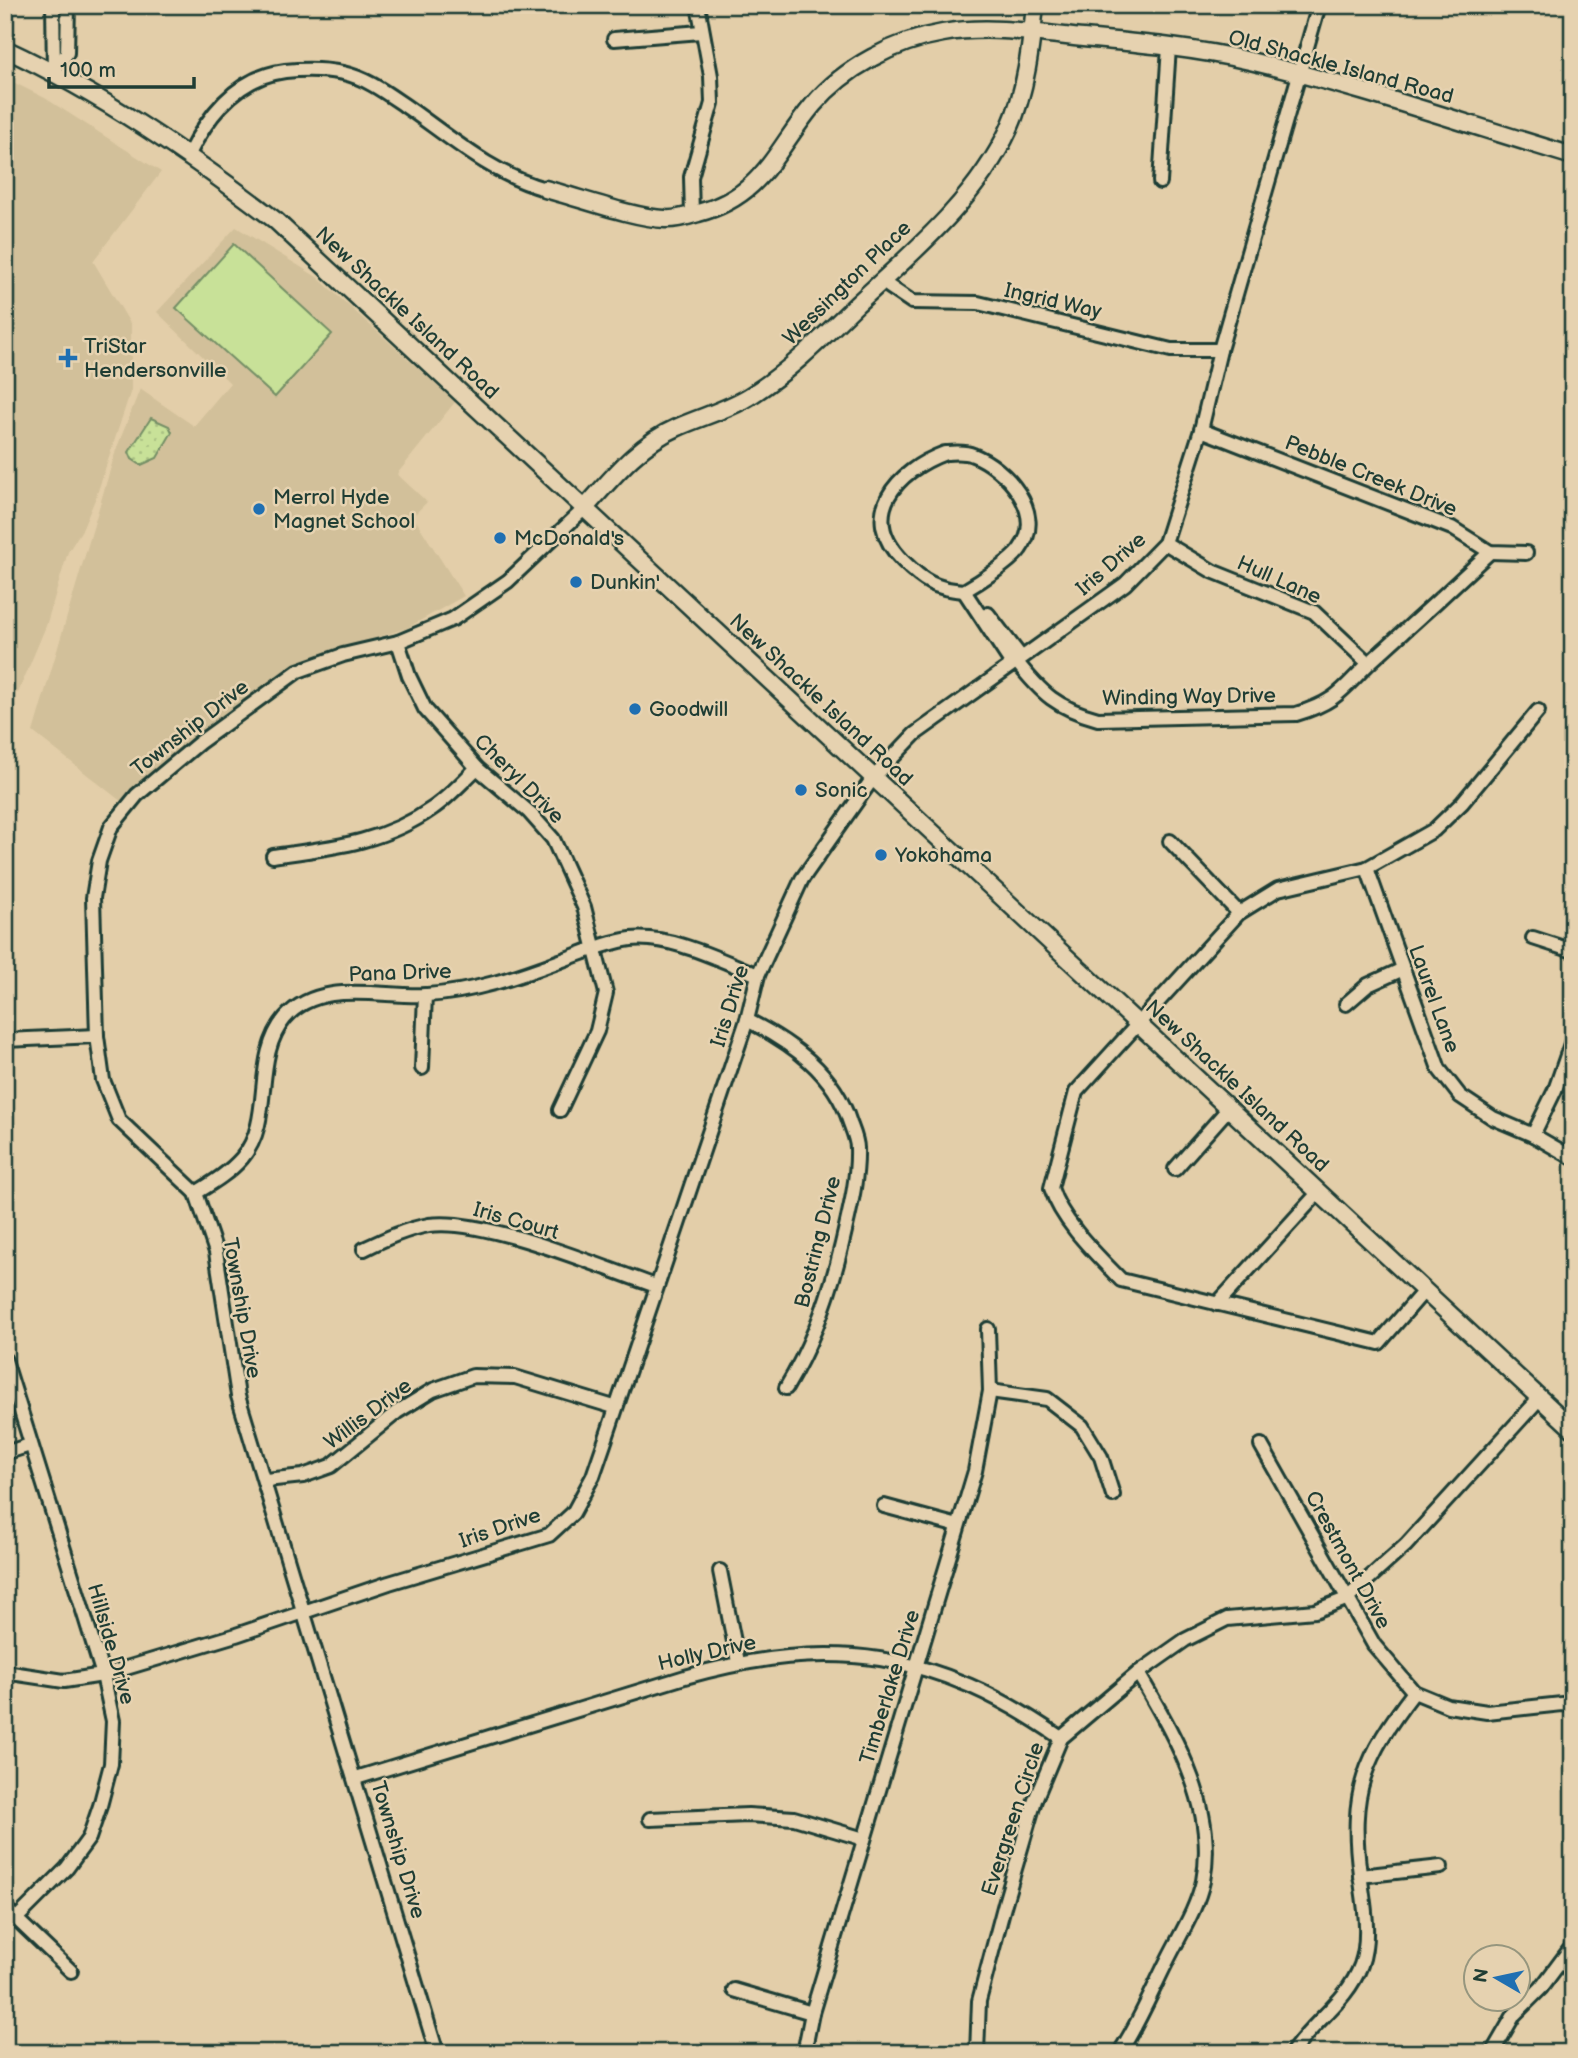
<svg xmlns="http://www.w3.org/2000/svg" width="1578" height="2058" font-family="'Balsamiq Sans',sans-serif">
<defs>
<pattern id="park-dots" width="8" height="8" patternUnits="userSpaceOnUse" patternTransform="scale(1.75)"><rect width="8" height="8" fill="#c8e198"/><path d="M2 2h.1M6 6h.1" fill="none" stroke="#abc284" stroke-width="1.8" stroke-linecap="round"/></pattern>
</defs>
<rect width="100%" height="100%" fill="#e3cea9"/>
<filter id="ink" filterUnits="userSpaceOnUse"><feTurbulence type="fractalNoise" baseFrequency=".0143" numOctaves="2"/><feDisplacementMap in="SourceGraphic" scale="14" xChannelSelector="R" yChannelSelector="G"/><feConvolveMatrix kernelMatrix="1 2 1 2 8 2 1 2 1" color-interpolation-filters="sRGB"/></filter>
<g filter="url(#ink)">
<g fill="#d2c09a">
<path d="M5,78L45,98L161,172L93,261L131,325V390L96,497L83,528L68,552L46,626L18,693L5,690Z"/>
<path d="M236,227L317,277L455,402L397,474L427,502L413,516L464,596L407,628L325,654L279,675L205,727L122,802L33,732L116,450L140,389L194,426L230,383L157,312Z"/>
</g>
<path fill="url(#park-dots)" stroke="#748f66" stroke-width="2" d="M151,418L169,426L172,432L157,458L141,465L132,459L129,452Z"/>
<path fill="#c8e198" stroke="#748f66" stroke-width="2" d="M234,244L332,334L275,397L176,308Z"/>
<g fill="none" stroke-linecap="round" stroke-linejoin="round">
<g stroke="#1f3d34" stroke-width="18">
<g id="street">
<path d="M53,5L54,71"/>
<path d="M614,39L701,32"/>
<path d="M54,71L67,53L68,5"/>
<path d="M189,154C208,115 237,77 285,71C304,69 324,69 343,73C366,78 385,92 404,105C449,136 491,174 545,189"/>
<path d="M1160,182L1169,47"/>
<path d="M692,215L691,177L712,103L711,76L698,5"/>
<path d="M881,281L912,302L978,303L1171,350H1220"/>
<path d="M1201,430L1452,528L1490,552L1526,553"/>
<path d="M945,453C954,453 964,451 973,455C1005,467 1047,513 1020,549C1011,562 978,583 964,591C935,589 923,581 903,561C857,515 896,471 945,453Z"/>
<path d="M1165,543L1212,571L1314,612L1368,663"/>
<path d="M964,591L1012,664"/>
<path d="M988,614L1021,657"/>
<path d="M398,642L409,676L425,709L477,768L529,812L553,839L584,907L606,993L597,1031L560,1110"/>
<path d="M1016,661C1042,694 1057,708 1098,719L1296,714C1343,700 1344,685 1378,655C1416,621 1453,587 1490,552"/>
<path d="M1170,841L1239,913"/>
<path d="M273,856C330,848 384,843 433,808C449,797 463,781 477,768"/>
<path d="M1367,868L1439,1069L1460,1096L1493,1118L1533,1135L1573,1158"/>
<path d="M1533,938L1573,951"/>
<path d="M1346,1004L1368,985L1401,970"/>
<path d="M747,1020C792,1043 834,1072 850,1123C853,1131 857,1140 857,1148C858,1181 849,1213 842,1244C830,1295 813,1343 786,1388"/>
<path d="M5,1040L97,1036"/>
<path d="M422,1068L425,995"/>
<path d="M1533,1135L1555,1090L1573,1038"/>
<path d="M1175,1169L1229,1108"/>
<path d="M196,1193C212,1183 229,1173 242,1158C275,1119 251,1059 285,1018C320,978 382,998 427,995C473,992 517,977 560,961C583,953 607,942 631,939C673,935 719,960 758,975"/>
<path d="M364,1249C385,1239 406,1229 429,1225C484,1217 600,1267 656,1286"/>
<path d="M1424,1291L1379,1343L1121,1280C1096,1254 1062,1222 1051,1188L1076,1092L1239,913L1278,889L1367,868L1434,830L1462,803L1538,711"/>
<path d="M1217,1304L1319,1192"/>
<path d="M5,1360L103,1675L113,1721L111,1764L100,1806L89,1838L67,1868L17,1918"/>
<path d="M990,1391L1047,1399L1082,1426L1101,1457L1113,1495"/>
<path d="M1261,1445L1374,1645L1414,1692L1448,1706L1487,1712L1562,1704L1573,1706"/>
<path d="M5,1453L30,1445"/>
<path d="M266,1480L303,1476L331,1466L397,1412L433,1390L473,1376L515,1377L614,1407"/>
<path d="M884,1506L958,1526"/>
<path d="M720,1571L738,1662"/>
<path d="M5,1672L64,1681L103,1675L236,1635L389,1583L549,1535L573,1513L593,1476L604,1444L747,1020L758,975L802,879L873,778L915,734L1125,584L1165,543L1201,430L1220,350L1319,5"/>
<path d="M356,1778L685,1677C832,1636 934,1650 1061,1738"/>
<path d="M650,1819L748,1815L794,1818L864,1839"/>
<path d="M1360,1876L1441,1867"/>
<path d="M5,1908L71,1971"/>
<path d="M734,1990L812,2013"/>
<path d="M437,2053L238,1396L216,1252L196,1193L119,1120L103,1080L97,1036L93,898L99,861L111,827L137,795L199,743L298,671L343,655L398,642L453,619L508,581L585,508"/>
<path d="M804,2053L812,2013L975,1471L990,1391L988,1329"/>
<path d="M977,2053L979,2001L1005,1903L1035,1800L1061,1738L1138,1673L1185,1640L1227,1619L1315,1611L1346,1599L1406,1545L1539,1399"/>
<path d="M1119,2053C1138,2025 1151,1993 1166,1963C1178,1938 1197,1909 1203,1881C1218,1806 1173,1734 1138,1673"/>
<path d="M1292,2053C1313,2021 1347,2002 1361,1965C1371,1937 1364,1903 1360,1874C1349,1792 1364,1757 1414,1692"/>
<path d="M1492,2053L1514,2015L1541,1988L1573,1945"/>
</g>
</g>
<g stroke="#1f3d34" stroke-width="21">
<g id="secondary">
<path d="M5,49C102,94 190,155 275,220L1573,1429"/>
<path d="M545,189C577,197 634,218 665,219C675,220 688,216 698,213C763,196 774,152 813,105C845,67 895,41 943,33C989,25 1037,33 1083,38C1139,43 1195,48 1250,61C1359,87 1466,124 1573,156"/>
<path d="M585,508C612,478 639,444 676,428C702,416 729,410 753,394C792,369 824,336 857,304C912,253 977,199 1009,129C1026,92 1031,45 1035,5"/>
</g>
</g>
<use href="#street" stroke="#e6d2b0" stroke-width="12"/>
<use href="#secondary" stroke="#e6d2b0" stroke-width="16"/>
</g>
</g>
<g fill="#1f6fb2" stroke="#e6d2b0" stroke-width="2.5">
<path d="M64.5 347.5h7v7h7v7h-7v7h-7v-7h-7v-7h7z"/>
<circle cx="259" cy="509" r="7"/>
<circle cx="500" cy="538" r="7"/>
<circle cx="576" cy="582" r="7"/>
<circle cx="635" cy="709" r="7"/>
<circle cx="801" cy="790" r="7"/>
<circle cx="881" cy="855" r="7"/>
</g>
<g text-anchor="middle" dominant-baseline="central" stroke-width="5" stroke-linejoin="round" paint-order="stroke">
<g font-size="21" fill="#1f3d34" stroke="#e6d2b0">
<text transform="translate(1341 67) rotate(15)">Old Shackle Island Road</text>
<text transform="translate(847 283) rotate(-44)">Wessington Place</text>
<text transform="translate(1053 301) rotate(13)">Ingrid Way</text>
<text transform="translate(407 313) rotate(43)">New Shackle Island Road</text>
<text transform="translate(1371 476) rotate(22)">Pebble Creek Drive</text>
<text transform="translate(1111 564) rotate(-41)">Iris Drive</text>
<text transform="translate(1279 580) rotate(24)">Hull Lane</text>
<text transform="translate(1189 697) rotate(-1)">Winding Way Drive</text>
<text transform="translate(821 700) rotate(43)">New Shackle Island Road</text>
<text transform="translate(190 728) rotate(-38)">Township Drive</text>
<text transform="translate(519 779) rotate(45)">Cheryl Drive</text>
<text transform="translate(400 973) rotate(-2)">Pana Drive</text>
<text transform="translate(1434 999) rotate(70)">Laurel Lane</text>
<text transform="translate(730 1006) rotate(-73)">Iris Drive</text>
<text transform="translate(1237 1086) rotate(43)">New Shackle Island Road</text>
<text transform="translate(516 1221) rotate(16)">Iris Court</text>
<text transform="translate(818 1242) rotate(-76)">Bostring Drive</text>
<text transform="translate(242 1308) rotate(80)">Township Drive</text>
<text transform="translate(368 1414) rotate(-37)">Willis Drive</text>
<text transform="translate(500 1528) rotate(-19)">Iris Drive</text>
<text transform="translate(1348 1560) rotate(61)">Crestmont Drive</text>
<text transform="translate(111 1644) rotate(74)">Hillside Drive</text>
<text transform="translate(707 1653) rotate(-13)">Holly Drive</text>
<text transform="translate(890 1687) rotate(-73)">Timberlake Drive</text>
<text transform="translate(1013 1819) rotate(-72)">Evergreen Circle</text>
<text transform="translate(398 1850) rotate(73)">Township Drive</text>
</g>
<g font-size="21" fill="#1f3d34" stroke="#e6d2b0" text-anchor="start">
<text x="84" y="346">TriStar<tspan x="84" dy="24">Hendersonville</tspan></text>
<text x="273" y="497">Merrol Hyde<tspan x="273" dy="24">Magnet School</tspan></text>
<text x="514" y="538">McDonald's</text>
<text x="590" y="582">Dunkin'</text>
<text x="649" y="709">Goodwill</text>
<text x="815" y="790">Sonic</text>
<text x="895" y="855">Yokohama</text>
</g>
</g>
<rect width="1578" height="2058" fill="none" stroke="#e6d2b0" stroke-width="28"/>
<rect x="14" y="14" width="1550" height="2030" fill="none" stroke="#1f3d34" stroke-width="2.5" filter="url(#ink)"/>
<g transform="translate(1497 1978) rotate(279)"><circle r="33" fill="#e6d2b0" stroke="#96967e" stroke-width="2"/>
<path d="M0-5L12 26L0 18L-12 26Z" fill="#1f6fb2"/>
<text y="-10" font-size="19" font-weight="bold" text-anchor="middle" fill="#1f3d34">N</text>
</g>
<path d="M49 77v10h145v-10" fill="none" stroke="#1f3d34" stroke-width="3.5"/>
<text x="60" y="77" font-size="21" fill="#1f3d34" stroke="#e6d2b0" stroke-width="5" paint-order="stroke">100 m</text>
</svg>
